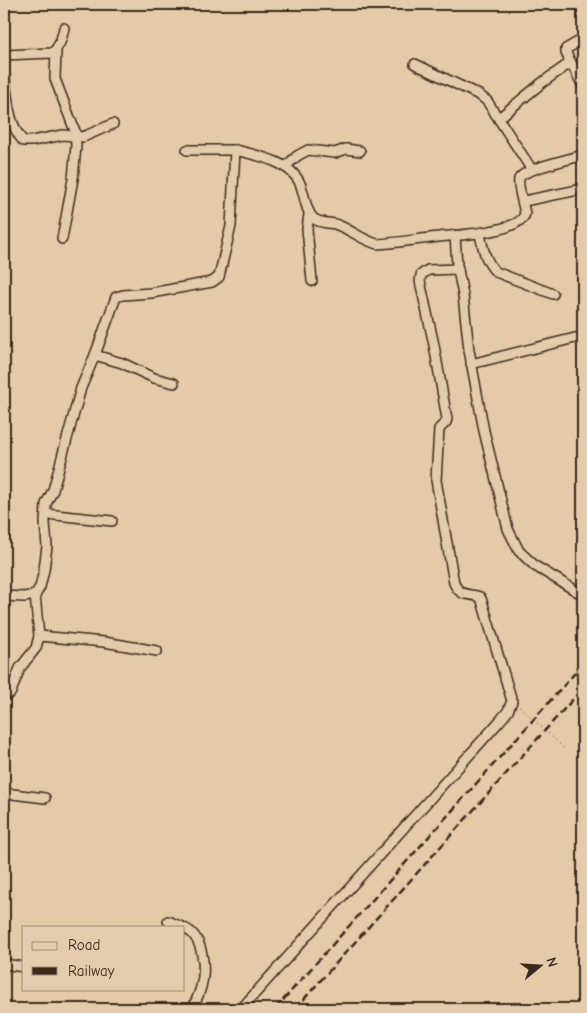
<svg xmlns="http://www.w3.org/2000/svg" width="587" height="1013" font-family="'Comic Neue',sans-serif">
<rect width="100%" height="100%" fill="#e4caa6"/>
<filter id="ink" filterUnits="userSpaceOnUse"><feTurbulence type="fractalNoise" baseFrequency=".02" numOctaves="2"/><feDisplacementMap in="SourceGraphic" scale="10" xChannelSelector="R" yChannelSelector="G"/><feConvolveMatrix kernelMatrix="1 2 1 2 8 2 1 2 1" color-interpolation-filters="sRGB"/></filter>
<g filter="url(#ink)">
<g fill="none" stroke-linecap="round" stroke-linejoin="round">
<g stroke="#3b2a1e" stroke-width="12">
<g id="minor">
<path d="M583,39L566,49V53L583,86"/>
<path d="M56,50L55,79L75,131L76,146L73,179L62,239"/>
<path d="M4,55L52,53C60,47 62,37 64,28"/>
<path d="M415,64L479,95L487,101L532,170"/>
<path d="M4,73C8,96 7,122 23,141H32L63,135L83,137L113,124"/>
<path d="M499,118L543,82L570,63"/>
<path d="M187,150H235"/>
<path d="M285,167L297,156L308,150L335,153L346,149L360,151"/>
<path d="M524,201L583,189"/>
<path d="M309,214L307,229L312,281"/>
<path d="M480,234C483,248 485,261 496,272L553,294"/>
<path d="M455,236L457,265L463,295L469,350L484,431L508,529L519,551L535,566L583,595"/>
<path d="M95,355L122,363L154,378L174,383"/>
<path d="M471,364L583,336"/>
<path d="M46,514L112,521"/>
<path d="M4,596L24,597L35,595L40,587L44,570L47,546L45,523L46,504L53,490L81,388L95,355L116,297L123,295L151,293L212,282L219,277L231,226L235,150C260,156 295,162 302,189C305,198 306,211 313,218C320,224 327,222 335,224C350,229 362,240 377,244C398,243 418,239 439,237C456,235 519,233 525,214C524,206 517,186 519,179C522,169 572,159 583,155"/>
<path d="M39,636L104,642L157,651"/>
<path d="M4,697L11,692L20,668L36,648L39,636L35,595"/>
<path d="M4,793L45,798"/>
<path d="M168,921L182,927"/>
<path d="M184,928C204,936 206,969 201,987C199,995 195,1002 193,1009"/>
<path d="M4,964L24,967"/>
<path d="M241,1009L498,723L508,711L512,701L482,601L480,597C468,593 460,597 454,583L436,480L439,429L446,422L447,419L434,345L420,281L421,275L428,270L458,269"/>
</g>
</g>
<path stroke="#3b2a1e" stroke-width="1" stroke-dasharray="1 4" stroke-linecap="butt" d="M519,706L565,749"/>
<use href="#minor" stroke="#e3ccac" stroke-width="9"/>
<g stroke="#3b2a1e" stroke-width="2.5" stroke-dasharray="8 4" stroke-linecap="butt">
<path d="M275,1009L583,664"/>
<path d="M295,1009L583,688"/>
</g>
</g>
</g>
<rect width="587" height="1013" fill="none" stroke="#e3ccac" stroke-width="20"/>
<rect x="10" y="10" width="567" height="993" fill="none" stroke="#3b2a1e" stroke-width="2" filter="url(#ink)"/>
<rect x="22" y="926" width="162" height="65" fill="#e3ccac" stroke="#a08b73"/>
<rect x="32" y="942" width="25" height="8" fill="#e3ccac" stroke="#a08b73"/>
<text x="68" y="950" font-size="15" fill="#3b2a1e">Road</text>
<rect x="32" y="967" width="25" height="8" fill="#3b2a1e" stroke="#a08b73"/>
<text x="68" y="976" font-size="15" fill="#3b2a1e">Railway</text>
<g transform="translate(540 966) rotate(72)" stroke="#e3ccac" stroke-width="4" paint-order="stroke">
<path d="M0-4L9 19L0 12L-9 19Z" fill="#3b2a1e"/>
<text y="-8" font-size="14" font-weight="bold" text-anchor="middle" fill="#3b2a1e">N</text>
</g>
</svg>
